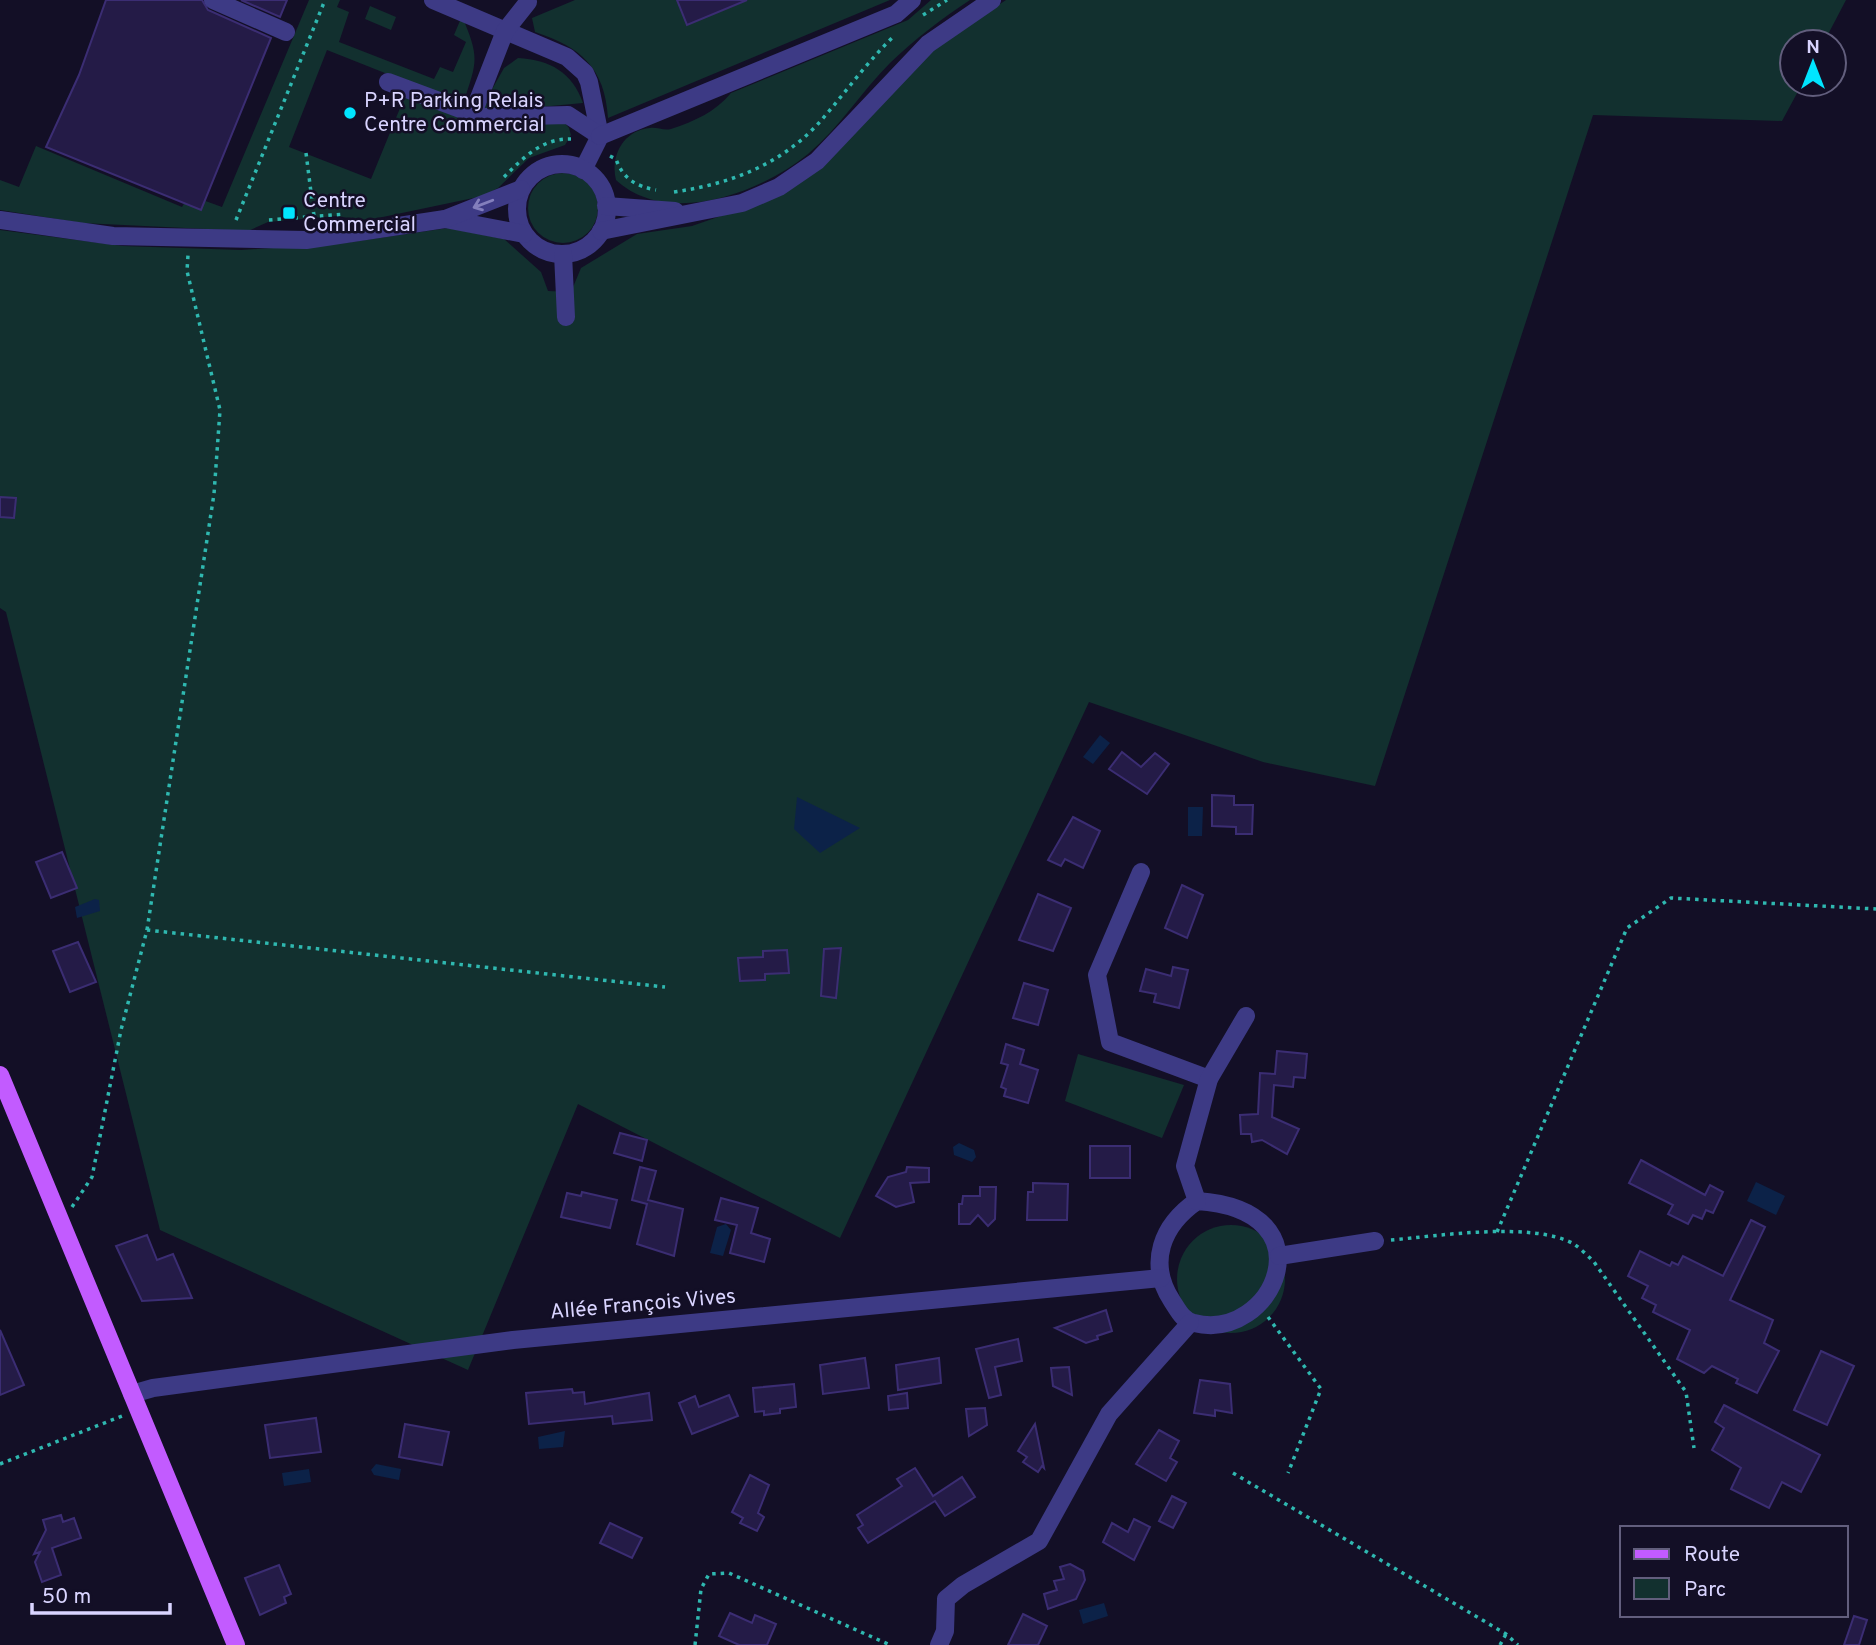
<svg xmlns="http://www.w3.org/2000/svg" width="1876" height="1645" font-family="Overpass,sans-serif">
<rect width="100%" height="100%" fill="#130f26"/>
<g fill="#12302f">
<path d="M309,0H340L337,7L349,12L339,42L434,79L440,67L453,72L466,42L454,35L462,16C480,59 477,61 463,104L327,50L289,147L371,179L405,96L564,122L569,128L571,135L565,145L529,158L498,188L483,196L378,218L360,220L337,216L268,222L248,231L82,223L0,210V180L19,187L36,146L182,207L189,195L222,207Z"/>
<path d="M575,0H677L687,25L748,0H890L608,118C605,68 581,47 535,32L532,18Z"/>
<path d="M931,0H970C941,19 915,39 890,63C861,92 839,128 808,154C760,193 668,228 616,180C610,157 623,130 650,128C657,127 664,131 671,129C695,121 715,112 731,93L908,20Z"/>
<path d="M1006,0H1846L1824,42H1792V84H1802L1782,121L1593,115L1375,786L1263,762L1089,702L840,1238L578,1104L468,1370L160,1230L6,612L0,608V230L123,246L241,250L345,243L448,228L504,239L541,272L548,291L571,292L581,268L637,234L692,226L767,200L934,48Z"/>
<path d="M370,6L396,17L391,30L365,19Z"/>
<path d="M518,58C550,60 572,72 583,103L498,111L481,109L504,68Z"/>
<circle cx="563" cy="208" r="35"/>
<path d="M1078,1054L1184,1085L1162,1138L1065,1101Z"/>
<circle cx="1231" cy="1279" r="54"/>
</g>
<g fill="#0c2248">
<path d="M1100,735L1110,743L1093,764L1083,757Z"/>
<path d="M797,797L860,828L820,853L794,829Z"/>
<path d="M1188,807H1203L1202,836H1188Z"/>
<path d="M95,899L99,900L100,911L77,918L75,907Z"/>
<path d="M959,1143L974,1150L976,1157L972,1162L954,1155L953,1147Z"/>
<path d="M1756,1182L1785,1196L1776,1215L1747,1201Z"/>
<path d="M726,1224L731,1230L723,1256L710,1253L717,1227Z"/>
<path d="M565,1431L563,1447L539,1449L538,1437Z"/>
<path d="M376,1464L401,1469L399,1480L374,1475L371,1470Z"/>
<path d="M309,1469L311,1482L284,1486L282,1473Z"/>
<path d="M1104,1603L1108,1616L1083,1624L1079,1610Z"/>
</g>
<g fill="#241b47" stroke="#3b2d73" stroke-width="2">
<path d="M106,0H202L208,10L271,38L201,210L46,147L79,75Z"/>
<path d="M241,0H287L280,17Z"/>
<path d="M677,0H747L687,25Z"/>
<path d="M0,497L16,498L14,518L0,517Z"/>
<path d="M1122,752L1141,767L1155,753L1169,764L1147,794L1109,769Z"/>
<path d="M1212,795L1234,796V805H1253L1252,834H1236V827L1212,826Z"/>
<path d="M1073,817L1100,831L1083,868L1065,859L1061,866L1048,860Z"/>
<path d="M62,852L77,888L51,898L36,862Z"/>
<path d="M1182,885L1203,895L1187,938L1165,928Z"/>
<path d="M1038,894L1071,908L1053,951L1019,940Z"/>
<path d="M78,942L96,982L70,992L53,951Z"/>
<path d="M841,948L836,998L821,996L824,949Z"/>
<path d="M787,950L789,973L765,974V980L740,981L738,958L763,957V951Z"/>
<path d="M1173,967L1188,970L1179,1008L1154,1002L1156,994L1140,991L1146,969L1171,976Z"/>
<path d="M1024,983L1048,990L1038,1025L1013,1018Z"/>
<path d="M1006,1044L1024,1050L1020,1064L1038,1070L1028,1103L1004,1096L1006,1089L1001,1087L1008,1065L1001,1063Z"/>
<path d="M1277,1051L1307,1054L1305,1078L1294,1077L1293,1087L1274,1085L1272,1117L1299,1129L1287,1154L1262,1140L1252,1142L1251,1134H1241L1240,1115L1258,1114L1260,1073L1275,1074Z"/>
<path d="M620,1133L647,1140L642,1161L614,1153Z"/>
<rect x="1090" y="1146" width="40" height="32"/>
<path d="M1641,1160L1705,1195L1710,1185L1723,1192L1713,1213L1706,1210L1702,1219L1693,1215L1688,1224L1668,1214L1673,1205L1629,1183Z"/>
<path d="M640,1167L656,1171L648,1200L683,1209L674,1256L637,1244L647,1204L632,1200Z"/>
<path d="M907,1167L929,1168V1182L910,1183L914,1202L896,1207L876,1196L888,1177L906,1172Z"/>
<path d="M1033,1183L1068,1184L1067,1220H1027L1028,1192H1033Z"/>
<path d="M980,1187H996L995,1219L988,1226L978,1215L970,1224H959V1204H962L963,1196H980Z"/>
<path d="M582,1192L617,1200L610,1228L561,1217L567,1193L581,1196Z"/>
<path d="M721,1198L758,1208L751,1233L770,1239L764,1262L730,1253L737,1225L715,1220Z"/>
<path d="M1751,1220L1765,1227L1730,1300L1773,1320L1764,1343L1779,1351L1757,1393L1736,1383L1738,1379L1712,1366L1704,1373L1677,1359L1690,1330L1653,1312L1656,1305L1642,1298L1648,1286L1628,1276L1640,1251L1670,1266L1672,1262L1678,1265L1683,1256L1723,1276Z"/>
<path d="M147,1235L157,1260L173,1254L192,1298L142,1301L116,1246Z"/>
<path d="M1106,1310L1112,1331L1097,1336L1098,1339L1086,1343L1055,1328Z"/>
<path d="M0,1330L24,1385L0,1395Z"/>
<path d="M1018,1339L1022,1361L995,1367L1001,1395L989,1398L976,1349Z"/>
<path d="M1821,1351L1854,1366L1827,1425L1794,1410Z"/>
<path d="M865,1358L869,1388L823,1394L820,1365Z"/>
<path d="M939,1358L941,1383L898,1390L896,1365Z"/>
<path d="M1069,1367L1072,1395L1053,1386L1051,1368Z"/>
<path d="M1200,1380L1230,1384L1232,1413L1215,1410V1416L1194,1413Z"/>
<path d="M794,1384L796,1407L780,1409V1413L764,1415V1411L755,1412L753,1388Z"/>
<path d="M572,1389L573,1393L584,1392L585,1404L649,1393L652,1420L613,1424L612,1416L529,1424L526,1393Z"/>
<path d="M907,1393L908,1408L889,1410L888,1396Z"/>
<path d="M729,1395L738,1416L692,1434L679,1403L695,1396L699,1407Z"/>
<path d="M1724,1405L1820,1455L1801,1492L1782,1482L1769,1508L1731,1489L1741,1468L1712,1450L1724,1428L1715,1422Z"/>
<path d="M985,1408L987,1425L969,1436L966,1409Z"/>
<path d="M316,1418L321,1452L270,1458L265,1425Z"/>
<path d="M405,1424L449,1432L442,1465L399,1457Z"/>
<path d="M1035,1424L1044,1468L1042,1466L1038,1472L1023,1462L1027,1457L1018,1451Z"/>
<path d="M1159,1430L1179,1441L1170,1458L1177,1462L1166,1481L1136,1464Z"/>
<path d="M915,1468L933,1496L962,1477L975,1497L945,1516L935,1501L868,1543L858,1528L863,1525L857,1515L902,1486L897,1479Z"/>
<path d="M750,1475L769,1485L758,1513L764,1517L757,1531L740,1523L743,1518L732,1512Z"/>
<path d="M1172,1496L1186,1503L1173,1528L1159,1521Z"/>
<path d="M61,1515L63,1522L74,1518L81,1538L52,1548L61,1575L42,1582L35,1562L40,1552L34,1554L46,1530L43,1520Z"/>
<path d="M1134,1519L1150,1527L1134,1560L1103,1542L1112,1523L1128,1532Z"/>
<path d="M610,1523L642,1538L632,1558L600,1543Z"/>
<path d="M1070,1564L1083,1571L1085,1580L1076,1599L1048,1609L1044,1594L1057,1590L1054,1581L1064,1579L1060,1567Z"/>
<path d="M279,1565L291,1594L284,1597L286,1603L260,1615L245,1578Z"/>
<path d="M730,1613L752,1623L755,1615L776,1624L767,1645H739L719,1636Z"/>
<path d="M1023,1614L1047,1626L1038,1645H1008Z"/>
<path d="M1854,1616L1867,1620L1859,1645H1844Z"/>
</g>
<g fill="none" stroke-linecap="round" stroke-linejoin="round">
<g stroke="#2fb8b0" stroke-width="3.5" stroke-dasharray="3.5 5" stroke-linecap="butt">
<path d="M923,15L947,0"/>
<path d="M306,153L314,216"/>
<path d="M610,156L616,159C623,179 636,186 656,190"/>
<path d="M504,177C523,158 542,138 571,139"/>
<path d="M674,192C729,184 778,166 817,125C843,96 866,63 894,36"/>
<path d="M236,220L325,0"/>
<path d="M269,220L345,214"/>
<path d="M147,930L214,494L220,410L187,271L188,255"/>
<path d="M72,1207L92,1177L121,1030L147,930L665,987"/>
<path d="M1497,1232L1627,928L1671,898L1876,909"/>
<path d="M1391,1240C1438,1236 1533,1221 1574,1244C1581,1249 1588,1256 1594,1262L1686,1392L1694,1448"/>
<path d="M1268,1317L1321,1389L1288,1473"/>
<path d="M0,1464L122,1416"/>
<path d="M1233,1473L1506,1634L1518,1645"/>
<path d="M695,1645L701,1589L709,1574L729,1573L890,1645"/>
<path d="M1500,1645L1506,1634"/>
</g>
<g stroke="#3d3a85" stroke-width="18">
<path d="M213,0L286,32"/>
<path d="M433,0L567,57L585,73L589,82L600,136L583,170"/>
<path d="M388,82L482,117L568,115L600,136"/>
<path d="M472,116L505,31L528,2"/>
<path d="M600,136L896,14L912,0"/>
<circle cx="562" cy="209" r="45"/>
<path d="M606,206L675,211"/>
<path d="M445,219L524,234"/>
<path d="M0,220L113,236L306,240L445,219L521,189"/>
<path d="M601,231L742,203L779,187L817,161L928,44L992,0"/>
<path d="M563,254L566,317"/>
<path d="M1141,872L1097,975L1110,1042L1209,1079"/>
<path d="M1197,1201C1333,1210 1273,1343 1194,1323C1183,1321 1178,1310 1172,1301C1147,1263 1162,1225 1197,1201Z"/>
<path d="M1197,1201L1185,1166L1209,1079L1246,1016"/>
<path d="M1279,1256L1375,1241"/>
<path d="M132,1394L153,1388L513,1340L1161,1278"/>
<path d="M939,1645L945,1631L946,1599L963,1585L1039,1541L1109,1414L1190,1323"/>
</g>
<path stroke="#c25bff" stroke-width="18" d="M0,1075L236,1645"/>
</g>
<defs><path id="oneway-shaft" d="M-6 0H5M1.5-3L5.5 0L1.5 3" fill="none" stroke-width="1.6" stroke-linecap="round" stroke-linejoin="round" transform="scale(1.75)"/></defs>
<use stroke="#837fbc" href="#oneway-shaft" transform="translate(483 204) rotate(159)"/>
<g fill="#00e5ff" stroke="#130f26" stroke-width="2.5">
<circle cx="350" cy="113" r="7"/>
<rect x="282" y="206" width="14" height="14" rx="3.5"/>
</g>
<g text-anchor="middle" dominant-baseline="central" stroke-width="5" stroke-linejoin="round" paint-order="stroke">
<g font-size="21" fill="#d9d4ff" stroke="#130f26" text-anchor="start">
<text x="364" y="101">P+R Parking Relais<tspan x="364" dy="24">Centre Commercial</tspan></text>
<text x="303" y="201">Centre<tspan x="303" dy="24">Commercial</tspan></text>
</g>
<g font-size="21" fill="#d9d4ff" stroke="#130f26">
<text transform="translate(643 1305) rotate(-5)">Allée François Vives</text>
</g>
</g>
<rect x="1620" y="1526" width="228" height="91" fill="#130f26" stroke="#625e7d" stroke-width="2"/>
<rect x="1634" y="1549" width="35" height="10" fill="#c25bff" stroke="#625e7d" stroke-width="2"/>
<text x="1684" y="1561" font-size="21" fill="#d9d4ff">Route</text>
<rect x="1634" y="1578" width="35" height="21" fill="#12302f" stroke="#625e7d" stroke-width="2"/>
<text x="1684" y="1596" font-size="21" fill="#d9d4ff">Parc</text>
<g transform="translate(1813 63)"><circle r="33" fill="#130f26" stroke="#625e7d" stroke-width="2"/>
<path d="M0-5L12 26L0 18L-12 26Z" fill="#00e5ff"/>
<text y="-10" font-size="19" font-weight="bold" text-anchor="middle" fill="#d9d4ff">N</text>
</g>
<path d="M32 1603v10h138v-10" fill="none" stroke="#d9d4ff" stroke-width="3.5"/>
<text x="42" y="1603" font-size="21" fill="#d9d4ff" stroke="#130f26" stroke-width="5" paint-order="stroke">50 m</text>
</svg>
